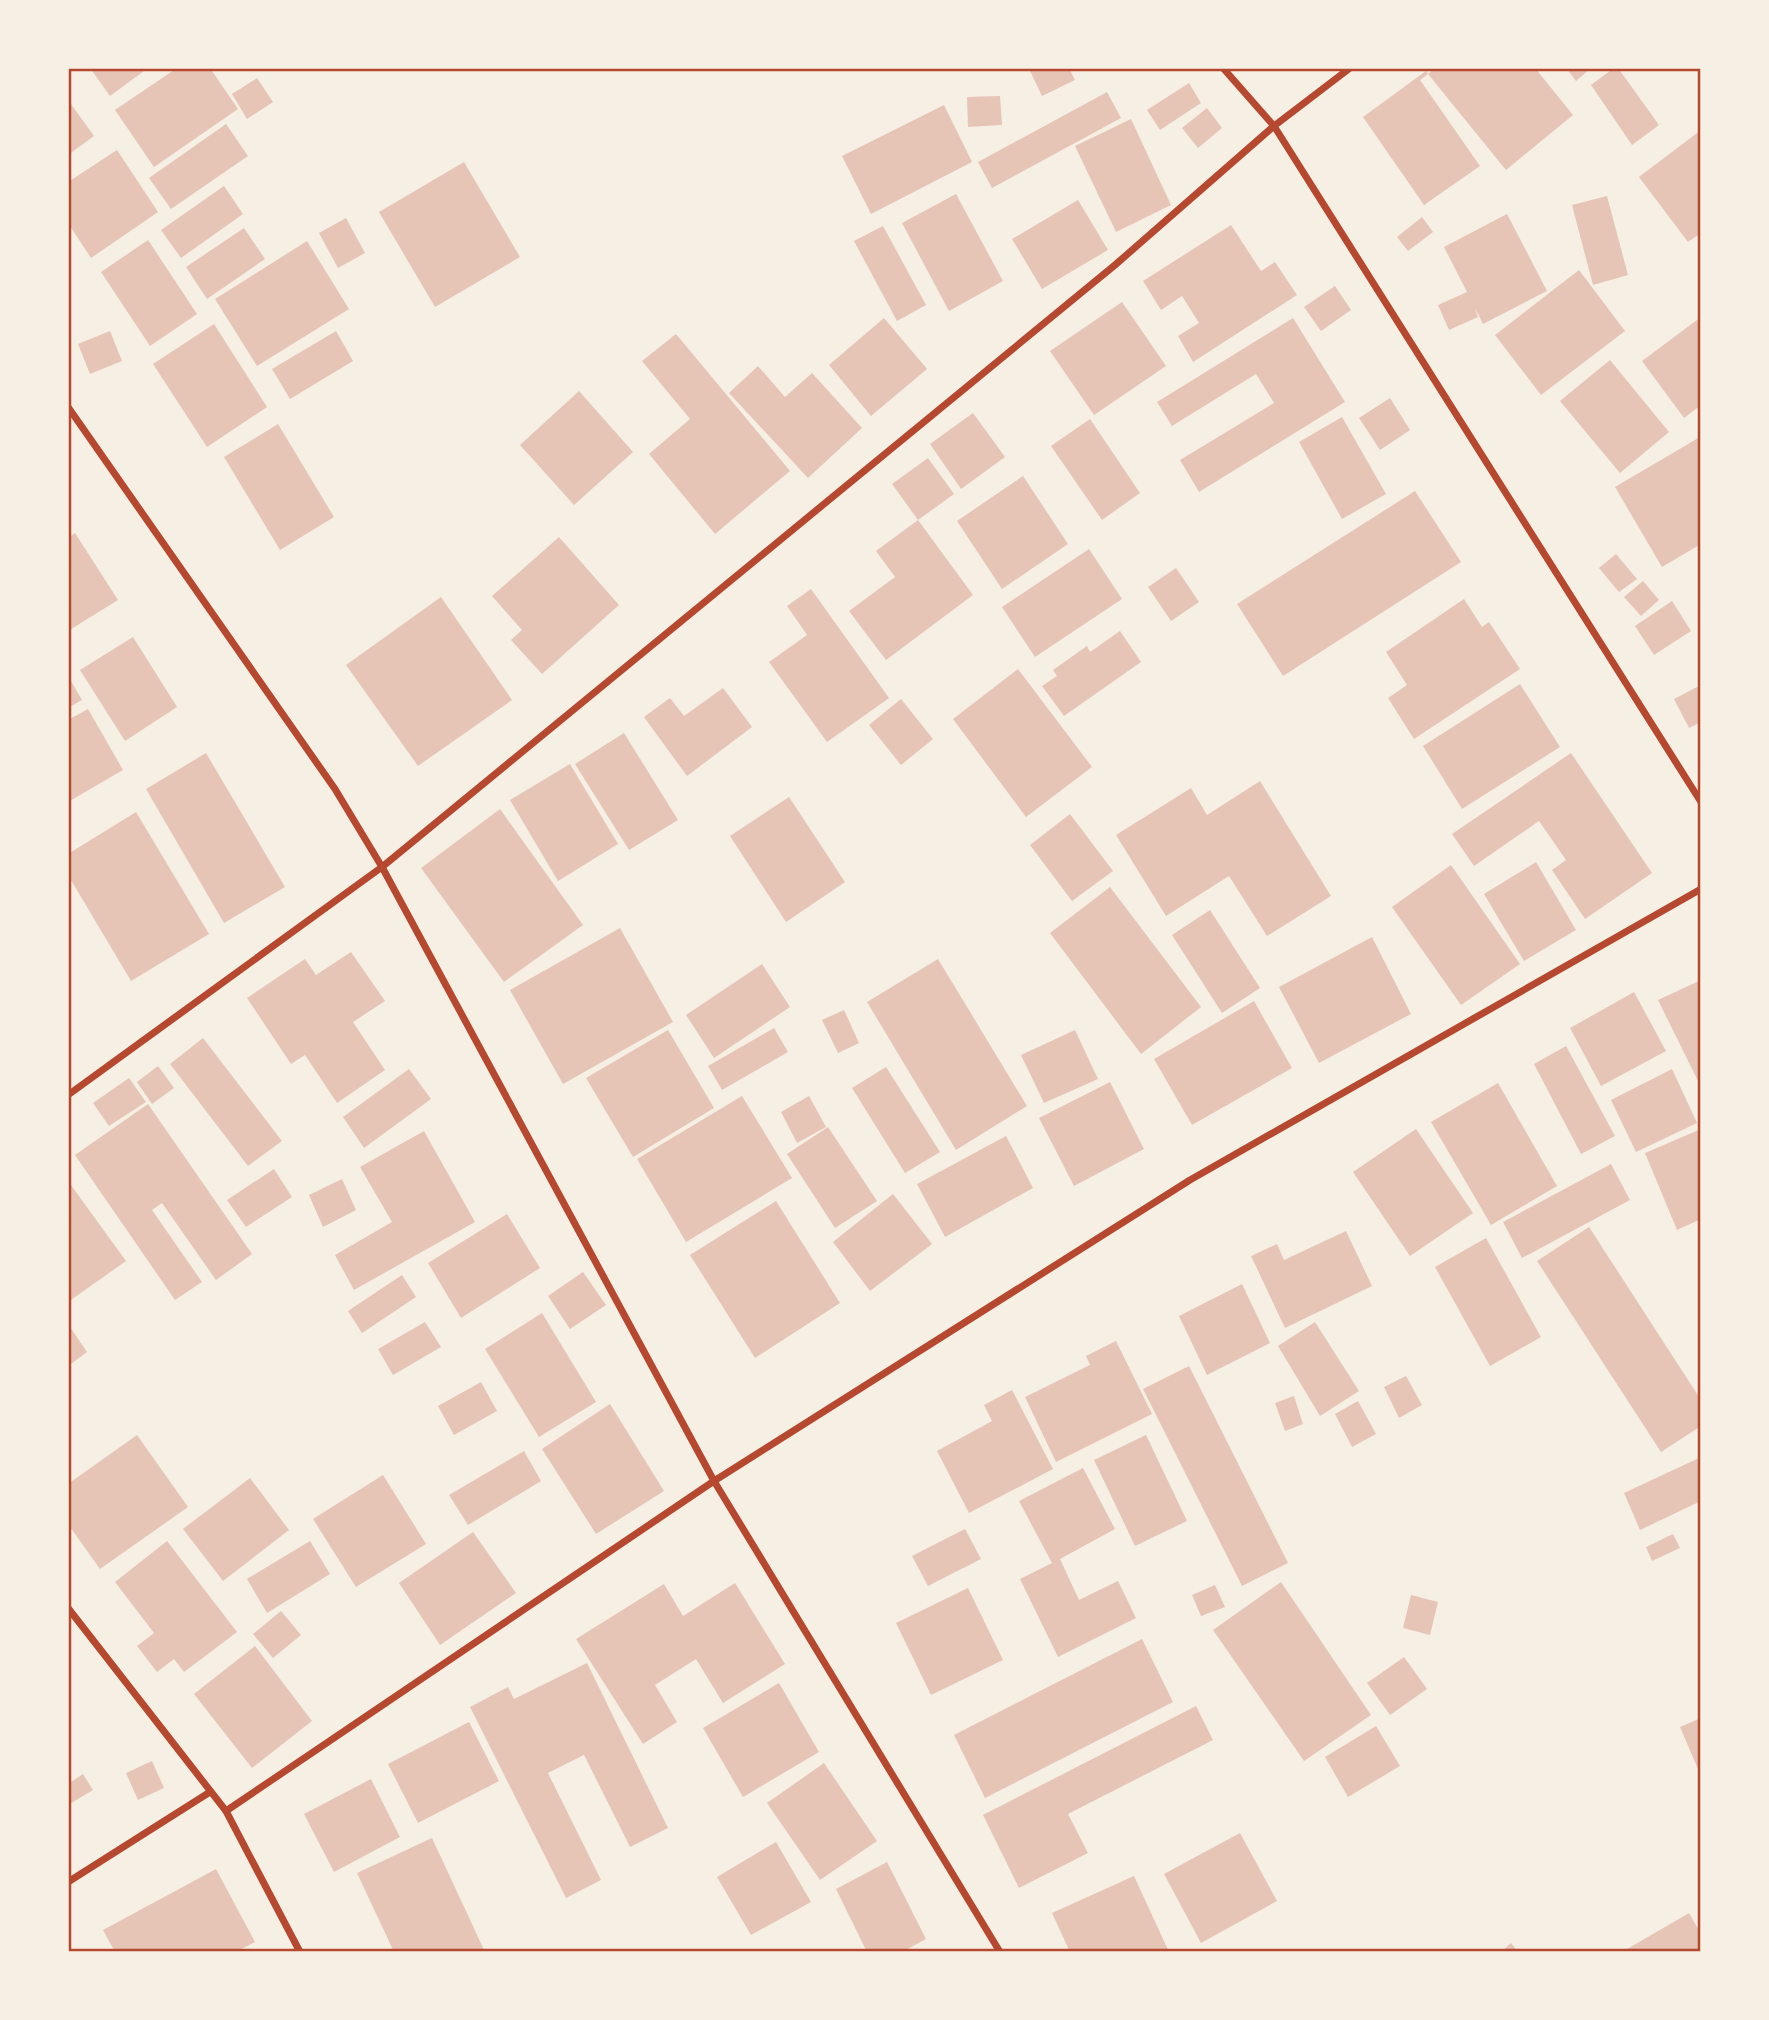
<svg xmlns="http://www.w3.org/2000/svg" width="1769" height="2020" font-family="Montserrat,sans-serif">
<rect width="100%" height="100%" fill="#f6efe4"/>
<g fill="#e6c5b7">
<path d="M90,68H148L110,96Z"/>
<path d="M177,68H210L238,109L154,167L115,110Z"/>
<path d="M1036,68H1069L1075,80L1042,96L1030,71Z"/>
<path d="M1435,68H1535L1573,115L1506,170L1428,74L1420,80L1480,166L1424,205L1363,117L1426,71L1428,74Z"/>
<path d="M1566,68H1591L1576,81Z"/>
<path d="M1614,68H1618L1659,125L1632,145L1591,85Z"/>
<path d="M257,78L273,102L247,119L232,94Z"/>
<path d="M1189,83L1201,103L1160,130L1147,110Z"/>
<path d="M1107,92L1121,118L992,188L978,162Z"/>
<path d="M1000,96L1002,125L968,127L967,97Z"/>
<path d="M68,100L94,136L68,155Z"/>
<path d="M944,105L972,162L871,214L842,156Z"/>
<path d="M1207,108L1222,128L1198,148L1182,128Z"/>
<path d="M1131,119L1171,205L1116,232L1075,146Z"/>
<path d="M226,124L248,156L171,209L149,178Z"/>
<path d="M1701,130V233L1688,242L1639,177Z"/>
<path d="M117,150L158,212L91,258L68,223V182Z"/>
<path d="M464,162L520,257L435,307L379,212Z"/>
<path d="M224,186L243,214L181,258L161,230Z"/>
<path d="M956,194L1003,281L949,311L902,223Z"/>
<path d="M1607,196L1628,275L1593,285L1572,205Z"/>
<path d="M1078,200L1108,250L1042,289L1012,239Z"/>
<path d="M1507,214L1547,291L1483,324L1475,308L1478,317L1449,330L1438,305L1467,292L1444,247Z"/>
<path d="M1422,217L1433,232L1408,251L1397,237Z"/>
<path d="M346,218L365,253L338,268L319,233Z"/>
<path d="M1231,225L1261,271L1275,262L1297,295L1193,362L1178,336L1199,323L1182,296L1161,310L1143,281Z"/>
<path d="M883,226L926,305L897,321L854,241Z"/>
<path d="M244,228L265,259L207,299L186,267Z"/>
<path d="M148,240L197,314L150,346L101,272Z"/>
<path d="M307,241L349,309L257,366L215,299Z"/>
<path d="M1579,270L1625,331L1541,395L1495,335Z"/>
<path d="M1335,286L1351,310L1321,331L1304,307Z"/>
<path d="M1122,302L1166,366L1094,415L1050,351Z"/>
<path d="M1701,317V405L1684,418L1642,361Z"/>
<path d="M884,318L927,369L871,416L829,365Z"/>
<path d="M1293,318L1345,402L1199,492L1180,460L1274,403L1256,374L1172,426L1157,402Z"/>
<path d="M214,324L267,407L207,447L153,364Z"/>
<path d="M110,331L122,361L90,374L78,344Z"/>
<path d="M336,331L353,361L290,399L272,369Z"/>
<path d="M676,334L790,471L715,534L649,454L690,419L642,361Z"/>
<path d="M1610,360L1669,432L1620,473L1560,401Z"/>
<path d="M758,366L785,397L812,373L862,428L808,478L729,393Z"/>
<path d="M579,391L633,452L574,505L520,445Z"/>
<path d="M1390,398L1410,430L1380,450L1359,418Z"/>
<path d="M973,413L1005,457L961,489L930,444Z"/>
<path d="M1342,417L1386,494L1342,519L1299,442Z"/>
<path d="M1090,419L1140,493L1102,520L1051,446Z"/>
<path d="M278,424L334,517L280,550L224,457Z"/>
<path d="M1700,437L1701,544L1662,567L1615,487Z"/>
<path d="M928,458L954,494L918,520L892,484Z"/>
<path d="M1023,476L1068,544L1002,589L957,521Z"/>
<path d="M1415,491L1461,562L1283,676L1237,604Z"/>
<path d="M918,520L973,595L886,660L849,611L895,577L876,551Z"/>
<path d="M75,533L118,600L68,631V538Z"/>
<path d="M559,537L619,605L542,674L511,640L522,630L492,596Z"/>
<path d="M1089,549L1122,599L1035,657L1002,607Z"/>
<path d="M1616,554L1637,579L1619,592L1599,568Z"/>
<path d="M1176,568L1199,602L1171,621L1148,587Z"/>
<path d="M1643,581L1659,600L1641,616L1624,597Z"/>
<path d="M811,589L889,698L827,742L769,662L807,635L787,606Z"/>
<path d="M441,597L512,700L418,766L346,665Z"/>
<path d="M1464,599L1482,627L1489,622L1520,669L1414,739L1388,698L1407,685L1386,652Z"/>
<path d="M1672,601L1691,631L1654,655L1635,626Z"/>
<path d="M1120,631L1141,662L1064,716L1042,686L1057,676L1053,670L1087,646L1090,652Z"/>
<path d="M133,637L177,707L125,741L80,670Z"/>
<path d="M1018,669L1092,767L1026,817L953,719Z"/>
<path d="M68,676L82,700L68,708Z"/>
<path d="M1520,684L1560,747L1462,809L1423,746Z"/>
<path d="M1701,685V722L1689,728L1674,699Z"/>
<path d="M723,688L752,727L687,776L644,717L670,698L684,716Z"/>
<path d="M901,699L933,739L901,765L869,725Z"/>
<path d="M88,709L123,770L68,802V720Z"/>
<path d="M624,733L678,820L629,850L575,764Z"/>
<path d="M206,753L285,887L224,923L146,789Z"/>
<path d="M1571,753L1652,873L1585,919L1552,870L1566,860L1539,821L1474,866L1452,834Z"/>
<path d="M570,764L618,844L558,881L510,800Z"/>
<path d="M1260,781L1331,896L1267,936L1229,876L1166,916L1116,835L1191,788L1207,815Z"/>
<path d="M789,797L845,882L786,922L730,836Z"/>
<path d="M500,809L583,925L504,982L421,868Z"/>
<path d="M136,812L209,934L131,981L68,875V854Z"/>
<path d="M1070,814L1113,871L1072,901L1030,845Z"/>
<path d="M1536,862L1576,930L1524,961L1484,894Z"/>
<path d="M1451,865L1520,964L1461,1005L1392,907Z"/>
<path d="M1110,887L1201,1007L1141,1054L1050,933Z"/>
<path d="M1210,910L1260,988L1222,1013L1172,935Z"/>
<path d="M620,928L673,1022L563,1084L510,990Z"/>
<path d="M1372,937L1411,1014L1319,1063L1279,987Z"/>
<path d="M351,952L385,1001L353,1022L385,1070L337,1103L305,1055L291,1064L247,998L305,959L316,975Z"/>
<path d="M938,959L1027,1106L956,1150L867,1002Z"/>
<path d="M762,964L790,1007L714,1058L686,1015Z"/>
<path d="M1701,980V1087L1658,1000Z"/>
<path d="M1634,992L1666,1051L1601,1086L1570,1028Z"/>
<path d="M1254,1001L1292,1068L1192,1125L1154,1059Z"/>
<path d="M844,1010L859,1043L838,1053L822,1020Z"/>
<path d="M774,1028L788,1052L722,1090L708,1066Z"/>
<path d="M668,1030L714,1108L633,1157L586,1078Z"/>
<path d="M1075,1030L1098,1079L1044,1103L1021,1055Z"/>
<path d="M203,1038L282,1141L248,1166L170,1064Z"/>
<path d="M1566,1046L1615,1136L1581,1154L1534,1064Z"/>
<path d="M158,1066L174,1088L152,1104L137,1082Z"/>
<path d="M886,1067L940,1152L905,1173L852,1088Z"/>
<path d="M409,1069L431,1099L364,1148L343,1117Z"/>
<path d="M1672,1069L1697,1123L1636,1152L1611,1100Z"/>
<path d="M129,1078L146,1102L109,1126L93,1103Z"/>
<path d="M1110,1082L1144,1149L1074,1186L1039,1118Z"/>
<path d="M1498,1083L1557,1186L1491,1225L1431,1122Z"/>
<path d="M742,1096L792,1178L686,1242L637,1159Z"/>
<path d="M809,1096L826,1127L797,1143L781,1112Z"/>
<path d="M148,1104L252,1254L216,1280L162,1203L152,1210L202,1282L175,1300L75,1155Z"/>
<path d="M828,1127L877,1201L835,1228L787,1154Z"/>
<path d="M1416,1129L1473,1213L1410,1256L1353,1172Z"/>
<path d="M1701,1129V1219L1677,1230L1645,1153Z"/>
<path d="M424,1131L475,1222L354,1290L335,1255L392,1222L360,1167Z"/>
<path d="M1006,1136L1033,1188L945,1237L917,1184Z"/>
<path d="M1611,1164L1630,1200L1522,1258L1503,1222Z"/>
<path d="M274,1169L292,1197L246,1227L227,1200Z"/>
<path d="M342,1179L356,1210L323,1227L309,1195Z"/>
<path d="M68,1181L126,1261L68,1302Z"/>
<path d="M893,1194L932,1244L870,1291L833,1242Z"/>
<path d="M776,1201L840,1303L755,1358L690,1255Z"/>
<path d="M507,1214L540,1268L461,1318L428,1263Z"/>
<path d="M1589,1227L1701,1400V1426L1661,1452L1537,1261Z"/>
<path d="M1346,1231L1372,1286L1285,1328L1251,1256L1277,1244L1284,1260Z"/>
<path d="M1486,1238L1541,1337L1490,1366L1435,1267Z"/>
<path d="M583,1272L606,1305L570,1329L548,1296Z"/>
<path d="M402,1275L416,1297L362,1333L348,1311Z"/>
<path d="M1242,1284L1270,1343L1207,1375L1179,1316Z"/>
<path d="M542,1313L596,1402L539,1437L485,1349Z"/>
<path d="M425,1322L441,1347L393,1375L378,1349Z"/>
<path d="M1315,1322L1359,1391L1320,1416L1278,1346Z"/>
<path d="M68,1324L87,1352L68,1366Z"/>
<path d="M1116,1341L1152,1414L1056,1462L1025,1397L1090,1365L1086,1356Z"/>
<path d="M1189,1366L1288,1563L1242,1586L1143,1389Z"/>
<path d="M1406,1376L1422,1405L1399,1418L1384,1387Z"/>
<path d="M481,1382L497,1411L454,1435L438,1406Z"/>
<path d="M1012,1390L1053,1469L969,1513L937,1451L992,1421L984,1405Z"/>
<path d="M1294,1396L1303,1424L1285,1431L1275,1403Z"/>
<path d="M1358,1401L1376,1434L1352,1447L1335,1414Z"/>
<path d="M610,1404L664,1491L596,1534L542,1449Z"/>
<path d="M137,1435L188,1507L100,1569L68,1524V1484Z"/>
<path d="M1146,1435L1187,1521L1135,1546L1094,1460Z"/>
<path d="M524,1451L541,1481L468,1525L449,1495Z"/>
<path d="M1701,1457V1501L1640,1530L1624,1493Z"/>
<path d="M1083,1468L1115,1529L1060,1559L1079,1600L1118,1581L1136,1618L1058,1657L1020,1579L1052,1563L1019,1501Z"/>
<path d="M383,1475L426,1544L356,1587L313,1519Z"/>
<path d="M250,1478L289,1530L223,1581L183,1529Z"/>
<path d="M965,1529L981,1559L928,1586L912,1556Z"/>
<path d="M473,1532L516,1593L440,1645L399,1583Z"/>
<path d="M1673,1534L1680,1548L1652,1561L1646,1547Z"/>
<path d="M167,1541L237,1632L184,1672L174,1659L157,1672L137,1646L154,1633L115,1582Z"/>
<path d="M310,1541L330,1574L267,1613L247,1579Z"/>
<path d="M1281,1582L1371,1715L1304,1761L1213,1630Z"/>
<path d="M735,1583L785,1664L723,1703L696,1659L655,1685L677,1722L643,1744L576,1639L664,1584L683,1616Z"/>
<path d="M1215,1585L1225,1607L1201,1616L1192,1595Z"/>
<path d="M968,1588L1003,1660L931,1695L896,1623Z"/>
<path d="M1411,1595L1438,1602L1430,1635L1403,1628Z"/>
<path d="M281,1611L301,1635L273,1658L253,1634Z"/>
<path d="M1142,1639L1173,1702L985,1798L954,1735Z"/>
<path d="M255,1646L312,1721L252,1768L194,1694Z"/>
<path d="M1404,1657L1427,1689L1390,1715L1367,1683Z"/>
<path d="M587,1663L668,1828L630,1847L584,1755L548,1773L601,1880L566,1898L470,1707L508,1687L514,1699Z"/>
<path d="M779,1683L819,1752L743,1797L703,1728Z"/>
<path d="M1196,1706L1213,1740L1068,1814L1088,1853L1019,1888L983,1815Z"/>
<path d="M1701,1718V1776L1680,1727Z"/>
<path d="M469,1722L499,1781L418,1823L388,1764Z"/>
<path d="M1376,1726L1400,1766L1348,1797L1325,1757Z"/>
<path d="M152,1761L164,1788L138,1800L126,1773Z"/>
<path d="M824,1763L877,1841L820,1880L767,1803Z"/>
<path d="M83,1774L93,1790L68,1805V1784Z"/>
<path d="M371,1779L400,1837L334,1872L304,1814Z"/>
<path d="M1240,1833L1277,1901L1201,1943L1164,1874Z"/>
<path d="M432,1838L485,1952H394L357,1873Z"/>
<path d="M776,1842L811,1902L751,1935L717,1877Z"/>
<path d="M887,1862L926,1939L902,1952H867L836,1889Z"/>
<path d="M216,1869L255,1942L236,1952H115L103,1930Z"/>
<path d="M1134,1876L1169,1952H1070L1052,1913Z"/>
<path d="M1689,1913L1701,1934V1952H1622Z"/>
<path d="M1511,1943L1518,1952H1501Z"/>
</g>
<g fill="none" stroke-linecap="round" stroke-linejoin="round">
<g stroke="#b5482f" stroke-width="7">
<path d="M1223,68L1274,126L1701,802"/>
<path d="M68,407L335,789L382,867L714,1481L1000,1952"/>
<path d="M68,1095L382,867L1115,265L1274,126L1350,68"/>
<path d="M68,1608L226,1811L300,1952"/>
<path d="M226,1811L714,1481L1190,1180L1701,889"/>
<path d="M68,1882L210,1792"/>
</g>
</g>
<rect width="1769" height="2020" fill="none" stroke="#f6efe4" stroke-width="140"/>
<rect x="70" y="70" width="1629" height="1880" fill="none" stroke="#b5482f" stroke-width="2.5"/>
</svg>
